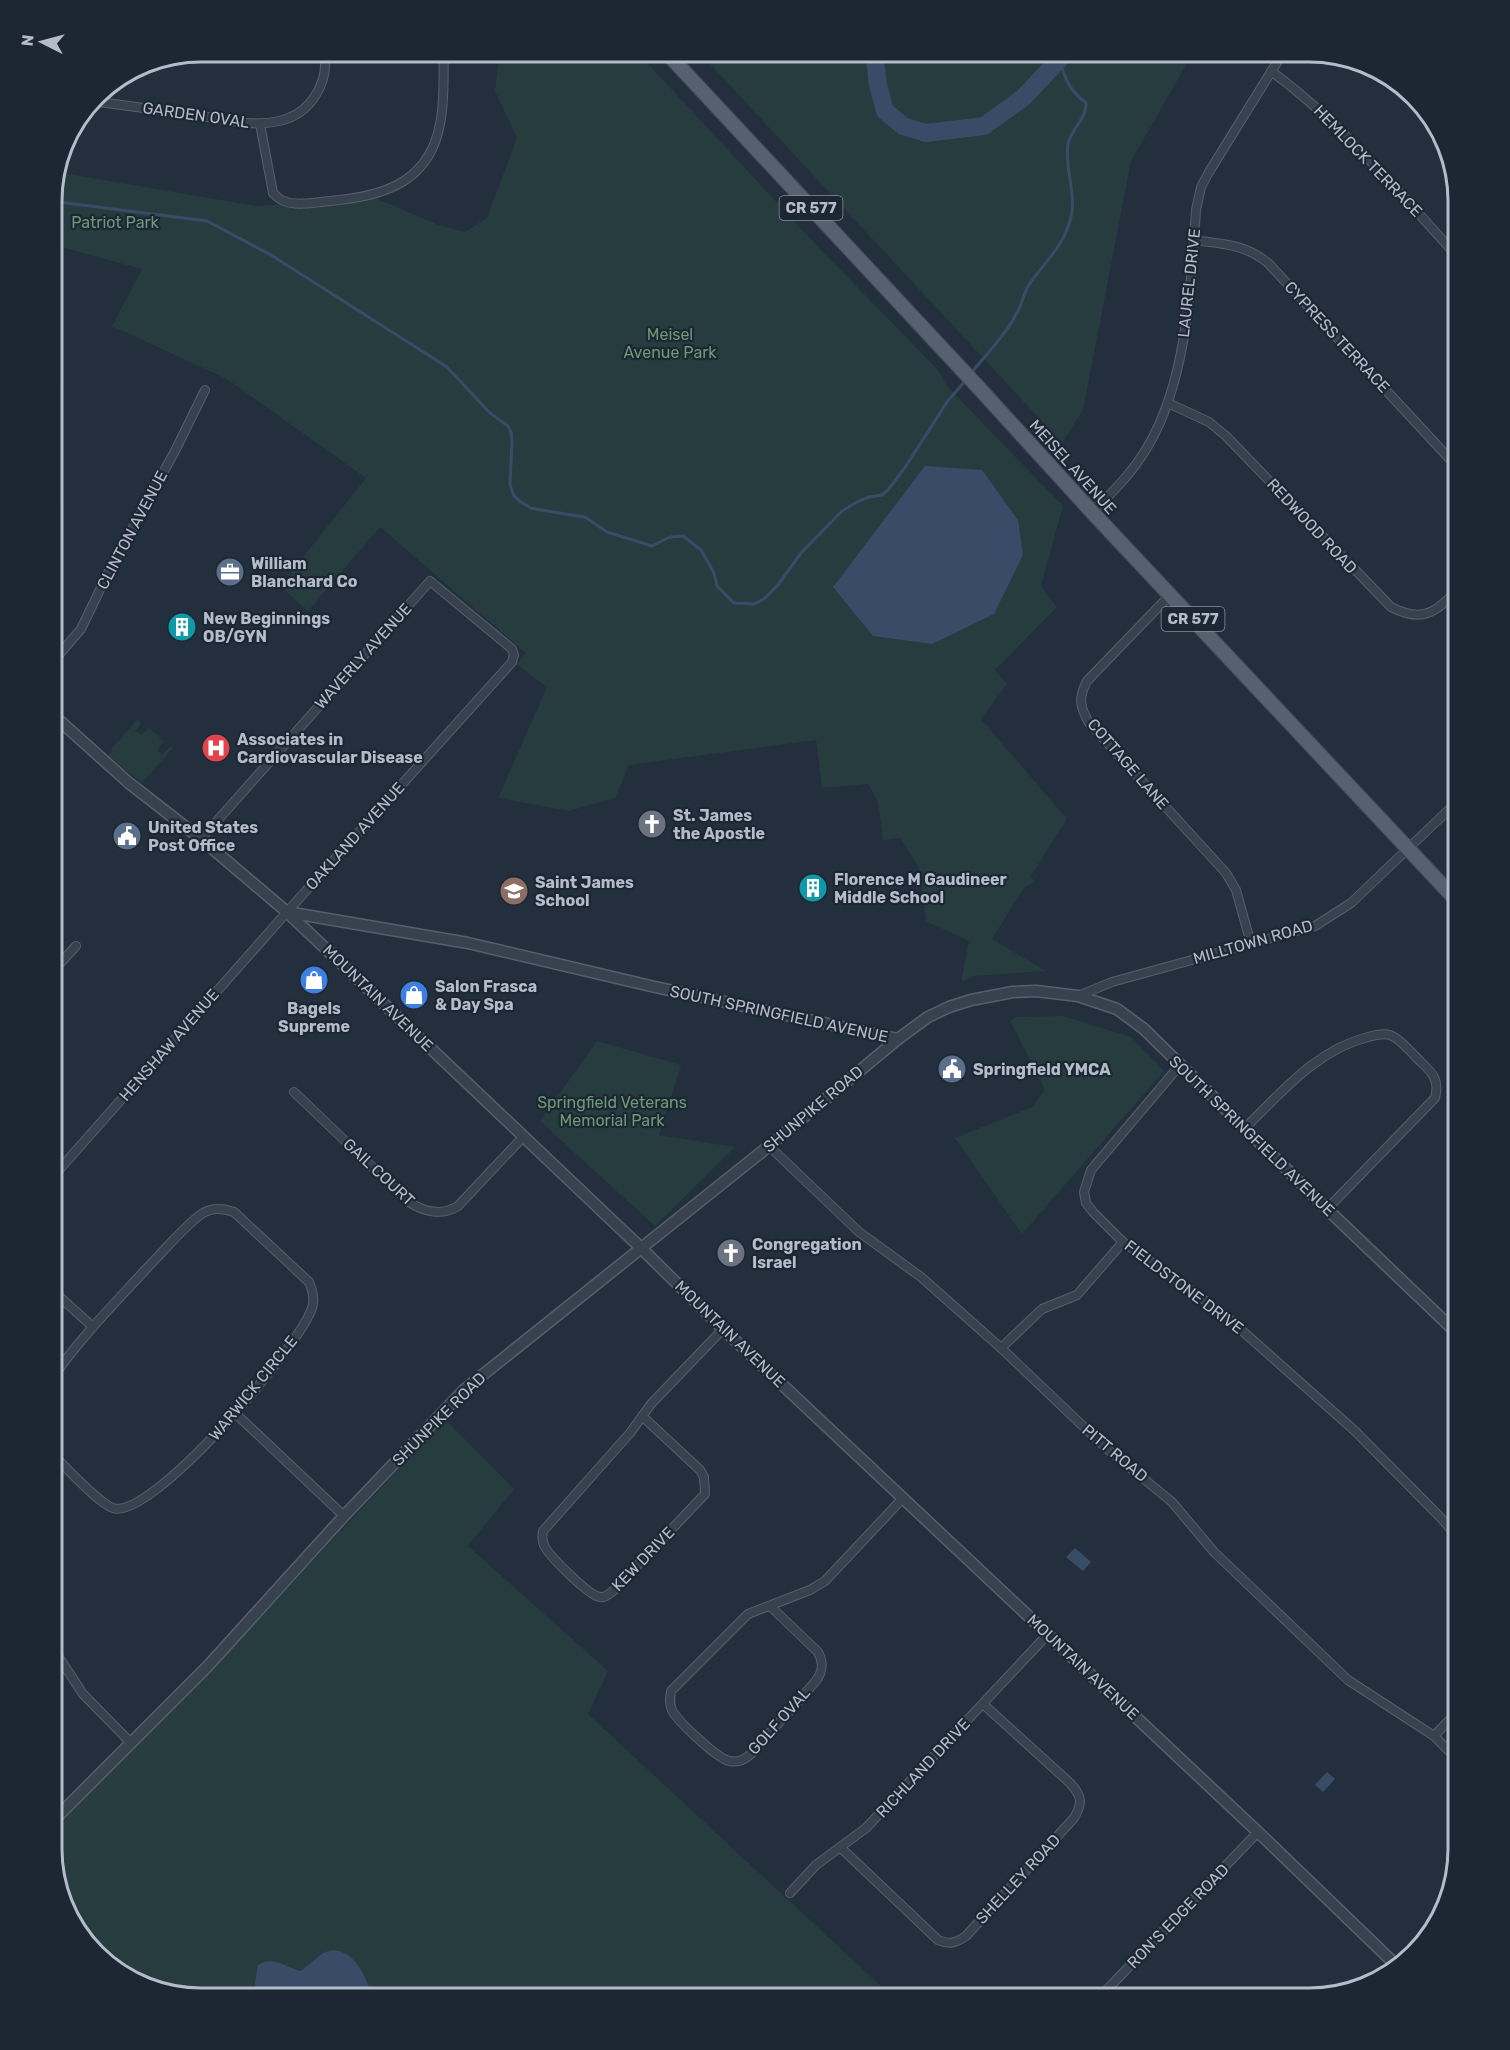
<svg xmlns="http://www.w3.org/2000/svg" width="1510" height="2050" font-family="Rubik,sans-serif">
<rect width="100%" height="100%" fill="#242f3e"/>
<g fill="#263c3f">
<path d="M500,51H636L823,252L939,371L946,385L1063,506L1041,586L1057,607L995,670L1007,684L981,719L1067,819L1031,876L1034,882L1024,888L992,939L1046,971L974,976L961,982L969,941L926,921L919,868L900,838L883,840L878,801L868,784L822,788L816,740L629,765L615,798L569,811L498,798L547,687L516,664L526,653L380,527L308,611L280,586L366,478L227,379L112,326L142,269L61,247L51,248V190L56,172L256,206L375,198L439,225L465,232L487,218L517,138L495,91Z"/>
<path d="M698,51H1194L1131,161L1083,410L1062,443Z"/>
<path d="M138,719L141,724L135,731L141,735L149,728L164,741L157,750L162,755L170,747L173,748L142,783L108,755L113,749L112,748Z"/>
<path d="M1063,1016L1131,1037L1164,1071L1022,1234L955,1138L1032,1107L1045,1090L1010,1020L1017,1017Z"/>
<path d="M597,1041L681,1065L659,1135L735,1147L655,1226L540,1121Z"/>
<path d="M445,1419L514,1489L468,1546L608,1671L588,1714L895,1999H191L125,1979L71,1925L51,1850V1830C187,1697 316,1558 445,1419Z"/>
</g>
<g fill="#394c67">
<path d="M925,466L982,470L1018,520L1023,555L994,614L932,644L873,636L833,587Z"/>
<path d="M1075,1548L1091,1562L1083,1571L1066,1557Z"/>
<path d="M1327,1772L1335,1779L1323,1792L1315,1785Z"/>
<path d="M332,1950C357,1951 366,1979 374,1999H258L255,1983L258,1965C274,1955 286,1968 301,1971L323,1953Z"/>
</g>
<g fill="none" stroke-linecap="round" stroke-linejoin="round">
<g stroke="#394c67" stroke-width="3">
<path d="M51,201L207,221L271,255L447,367L490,413L508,426L511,432L512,440L510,485L514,496L521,502L531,508L541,510L585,517L607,532L652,546L670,537L683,536L701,550L714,573L717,586L734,603L754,604L764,599L778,585L801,553L842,511L857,502L869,497L882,495L888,490L906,466L947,402L965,381"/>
<path d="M971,373C987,354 1006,334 1018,311C1023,302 1024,290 1031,282C1045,262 1063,246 1070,221C1078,195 1064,170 1068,144C1071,129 1087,118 1086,103C1069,90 1066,80 1059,60"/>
</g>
<path stroke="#394c67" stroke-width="18" d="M874,51L878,85L885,111L903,126L926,133L984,126L1024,97L1067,51"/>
<g stroke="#565f6c" stroke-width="10">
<g id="minor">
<path d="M1271,71C1342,123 1399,193 1459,258"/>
<path d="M92,101C129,106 165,111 202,116C227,120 254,127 279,121C311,114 330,82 324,51"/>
<path d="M260,124L273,193C276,196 280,200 284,201C297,207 324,201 339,200C388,195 430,179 440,124C445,101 443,75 444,51"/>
<path d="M1194,240C1222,244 1245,244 1268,263L1459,469"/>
<path d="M1168,403L1209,422L1226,436L1391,607C1424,624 1436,611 1459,589"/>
<path d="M1092,512C1113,492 1133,472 1148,446C1187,380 1191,285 1196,210L1201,187L1209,172L1284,51"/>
<path d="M1170,595L1087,681C1078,698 1080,707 1089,723L1226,873L1236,890L1251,944"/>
<path d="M51,664L81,629L108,573L175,451L205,390"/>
<path d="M51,973L76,946"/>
<path d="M1078,996L1112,982L1315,926L1351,903L1459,800"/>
<path d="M1180,1065L1091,1170L1084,1192L1086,1203L1093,1212L1123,1242L1221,1312L1355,1431L1442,1519L1459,1539"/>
<path d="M294,1092L409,1202C424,1212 442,1216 458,1206L523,1137"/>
<path d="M1244,1129C1281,1093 1316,1050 1368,1037C1375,1035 1383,1033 1390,1035C1399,1038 1408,1049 1415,1056C1428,1070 1441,1076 1435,1098L1327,1209"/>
<path d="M769,1146L859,1232L921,1277L1001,1348L1106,1448L1172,1502L1214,1552L1348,1680L1434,1736L1459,1761"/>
<path d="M51,1179L287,912L512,662L514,655L512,649L430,581L201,839"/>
<path d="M51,1289L93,1327"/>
<path d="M1001,1348L1042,1309L1077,1295L1123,1242"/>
<path d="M235,1413L344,1516"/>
<path d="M642,1416L700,1470L704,1477L705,1494L613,1591C609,1594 605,1598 600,1597C589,1596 548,1555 544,1545C542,1540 542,1536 543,1531L630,1433L651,1404L723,1329"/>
<path d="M51,1453C64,1465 98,1503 113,1508C151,1521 300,1346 312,1308C315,1299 313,1291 309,1282L234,1212C223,1208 213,1207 203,1213C187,1223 161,1254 147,1268C114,1304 79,1339 51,1380"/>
<path d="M770,1606L818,1652C824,1663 823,1672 815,1682L751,1754C744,1760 738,1763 729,1761C717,1758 677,1721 672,1710C669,1703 670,1698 671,1691L748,1614L810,1590L825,1581L903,1498"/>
<path d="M51,1650L58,1656L83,1694L130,1742"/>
<path d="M1434,1736L1459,1710"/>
<path d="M841,1848L938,1940C949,1945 956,1943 966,1936L1074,1818C1083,1803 1082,1796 1070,1783L983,1704"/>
<path d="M790,1893L816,1865L866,1828L1048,1634"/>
<path d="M1098,1999L1258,1832"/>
</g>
</g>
<g stroke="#565f6c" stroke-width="13">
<g id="tertiary">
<path d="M51,713L129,783L201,839L287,912L641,1248L723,1329L1258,1832L1397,1966"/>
<path d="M287,912L468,943L655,987L898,1039"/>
<path d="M51,1823L207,1667L344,1516L465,1389L769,1146L898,1039L928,1017L949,1007L971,1000L1013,992L1036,991L1078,996L1117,1009L1144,1029L1327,1209L1459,1335"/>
</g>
</g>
<g stroke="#414a57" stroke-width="16">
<path id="primary" d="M665,51L979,388L1092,512L1459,903"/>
</g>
<use href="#minor" stroke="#38414e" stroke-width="8"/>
<use href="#tertiary" stroke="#38414e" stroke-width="10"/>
<use href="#primary" stroke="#56606e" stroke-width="14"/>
</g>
<defs>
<g id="office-disc" transform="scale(1.5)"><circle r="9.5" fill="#5c6f8a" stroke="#1d2633"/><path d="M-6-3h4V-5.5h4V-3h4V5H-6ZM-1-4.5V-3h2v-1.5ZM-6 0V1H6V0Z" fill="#fff"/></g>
<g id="building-disc" transform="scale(1.5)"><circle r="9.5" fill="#0f9aa8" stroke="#1d2633"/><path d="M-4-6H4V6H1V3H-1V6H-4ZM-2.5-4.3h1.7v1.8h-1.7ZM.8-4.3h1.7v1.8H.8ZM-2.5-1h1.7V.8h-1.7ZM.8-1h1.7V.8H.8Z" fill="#fff"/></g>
<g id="hospital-disc" transform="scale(1.5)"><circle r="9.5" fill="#e0444e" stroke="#1d2633"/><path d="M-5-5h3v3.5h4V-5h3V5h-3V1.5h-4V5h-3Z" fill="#fff"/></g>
<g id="church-disc" transform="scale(1.5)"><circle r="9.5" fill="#6b7280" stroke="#1d2633"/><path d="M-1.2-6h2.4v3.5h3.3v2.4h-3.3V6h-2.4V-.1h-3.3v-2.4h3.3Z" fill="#fff"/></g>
<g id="civic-disc" transform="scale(1.5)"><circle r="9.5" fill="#5c6f8a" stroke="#1d2633"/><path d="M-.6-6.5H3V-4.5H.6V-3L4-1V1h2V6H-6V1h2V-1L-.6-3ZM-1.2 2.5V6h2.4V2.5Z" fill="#fff"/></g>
<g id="school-disc" transform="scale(1.5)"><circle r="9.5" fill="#8d6e63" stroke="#1d2633"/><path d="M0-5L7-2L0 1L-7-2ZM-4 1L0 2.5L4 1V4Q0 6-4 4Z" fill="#fff"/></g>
<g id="shop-disc" transform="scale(1.5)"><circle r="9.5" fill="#3f7fe0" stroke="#1d2633"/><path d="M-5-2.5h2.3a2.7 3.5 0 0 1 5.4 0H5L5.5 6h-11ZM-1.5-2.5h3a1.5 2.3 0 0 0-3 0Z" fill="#fff"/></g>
</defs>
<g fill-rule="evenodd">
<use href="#office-disc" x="230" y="572"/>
<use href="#building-disc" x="182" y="627"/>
<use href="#hospital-disc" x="216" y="748"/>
<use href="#church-disc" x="652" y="824"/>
<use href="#civic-disc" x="127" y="836"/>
<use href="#building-disc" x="813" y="888"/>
<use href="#school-disc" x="514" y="891"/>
<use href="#shop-disc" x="314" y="980"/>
<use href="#shop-disc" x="414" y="995"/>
<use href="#civic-disc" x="952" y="1069"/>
<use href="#church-disc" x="731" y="1253"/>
</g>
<g text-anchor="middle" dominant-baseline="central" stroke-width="4.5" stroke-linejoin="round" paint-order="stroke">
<g fill="#1d2633" stroke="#878f9c" stroke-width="1.5">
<rect x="779.5" y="196" width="63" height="24" rx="4.5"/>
<rect x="1161.5" y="607" width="63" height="24" rx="4.5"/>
</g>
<g font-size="15" font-weight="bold" fill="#b4bcc9">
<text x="811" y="208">CR 577</text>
<text x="1193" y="619">CR 577</text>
</g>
<g font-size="16" fill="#b4bcc9" stroke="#1d2633">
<text transform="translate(196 115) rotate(8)">GARDEN OVAL</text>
<text transform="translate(1368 161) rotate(46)">HEMLOCK TERRACE</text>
<text transform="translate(1189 283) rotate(-84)">LAUREL DRIVE</text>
<text transform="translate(1337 337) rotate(47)">CYPRESS TERRACE</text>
<text transform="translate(1073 467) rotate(48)">MEISEL AVENUE</text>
<text transform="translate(1312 526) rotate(47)">REDWOOD ROAD</text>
<text transform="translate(132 530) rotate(-62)">CLINTON AVENUE</text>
<text transform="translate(363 656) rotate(-48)">WAVERLY AVENUE</text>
<text transform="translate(1128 764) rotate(49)">COTTAGE LANE</text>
<text transform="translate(355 836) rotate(-48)">OAKLAND AVENUE</text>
<text transform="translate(1253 942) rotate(-16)">MILLTOWN ROAD</text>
<text transform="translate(378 998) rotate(44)">MOUNTAIN AVENUE</text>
<text transform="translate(779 1014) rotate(12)">SOUTH SPRINGFIELD AVENUE</text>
<text transform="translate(169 1045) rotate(-49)">HENSHAW AVENUE</text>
<text transform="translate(813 1109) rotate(-40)">SHUNPIKE ROAD</text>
<text transform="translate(1252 1136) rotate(44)">SOUTH SPRINGFIELD AVENUE</text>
<text transform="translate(379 1172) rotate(43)">GAIL COURT</text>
<text transform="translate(1184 1287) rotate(37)">FIELDSTONE DRIVE</text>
<text transform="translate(730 1334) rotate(44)">MOUNTAIN AVENUE</text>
<text transform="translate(253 1388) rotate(-51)">WARWICK CIRCLE</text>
<text transform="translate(439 1419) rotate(-45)">SHUNPIKE ROAD</text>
<text transform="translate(1115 1453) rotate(40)">PITT ROAD</text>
<text transform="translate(643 1559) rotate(-46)">KEW DRIVE</text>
<text transform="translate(1083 1667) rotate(43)">MOUNTAIN AVENUE</text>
<text transform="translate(779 1721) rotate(-48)">GOLF OVAL</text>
<text transform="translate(923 1768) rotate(-47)">RICHLAND DRIVE</text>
<text transform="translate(1018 1879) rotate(-47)">SHELLEY ROAD</text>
<text transform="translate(1178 1916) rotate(-46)">RON'S EDGE ROAD</text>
</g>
<g font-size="16" fill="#6b9a76" stroke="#1d2633">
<text x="115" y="222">Patriot Park</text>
<text x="670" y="334">Meisel<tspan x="670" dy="18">Avenue Park</tspan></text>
<text x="612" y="1102">Springfield Veterans<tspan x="612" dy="18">Memorial Park</tspan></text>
</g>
<g font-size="16" font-weight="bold" fill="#b4bcc9" stroke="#1d2633" text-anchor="start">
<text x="251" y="563">William<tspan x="251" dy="18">Blanchard Co</tspan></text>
<text x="203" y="618">New Beginnings<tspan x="203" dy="18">OB/GYN</tspan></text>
<text x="237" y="739">Associates in<tspan x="237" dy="18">Cardiovascular Disease</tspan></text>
<text x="673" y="815">St. James<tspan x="673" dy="18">the Apostle</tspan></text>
<text x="148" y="827">United States<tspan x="148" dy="18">Post Office</tspan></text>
<text x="834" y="879">Florence M Gaudineer<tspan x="834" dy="18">Middle School</tspan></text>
<text x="535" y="882">Saint James<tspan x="535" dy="18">School</tspan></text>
<text x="435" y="986">Salon Frasca<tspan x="435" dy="18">&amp; Day Spa</tspan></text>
<text x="314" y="1008" text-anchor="middle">Bagels<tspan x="314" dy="18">Supreme</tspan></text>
<text x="973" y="1069">Springfield YMCA</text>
<text x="752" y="1244">Congregation<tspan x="752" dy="18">Israel</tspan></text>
</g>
</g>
<path d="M0 0H1510V2050H0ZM201 62H1309A139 139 0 0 1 1448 201V1849A139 139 0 0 1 1309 1988H201A139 139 0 0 1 62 1849V201A139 139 0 0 1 201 62Z" fill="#1d2633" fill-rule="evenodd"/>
<path fill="none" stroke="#b4bcc9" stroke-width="3" d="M201 62H1309A139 139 0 0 1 1448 201V1849A139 139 0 0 1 1309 1988H201A139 139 0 0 1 62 1849V201A139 139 0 0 1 201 62Z"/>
<g transform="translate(42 42) rotate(276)" stroke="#1d2633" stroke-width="4.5" paint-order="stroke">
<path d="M0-4.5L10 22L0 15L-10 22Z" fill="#b4bcc9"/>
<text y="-9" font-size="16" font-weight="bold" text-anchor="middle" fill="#b4bcc9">N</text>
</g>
</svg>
